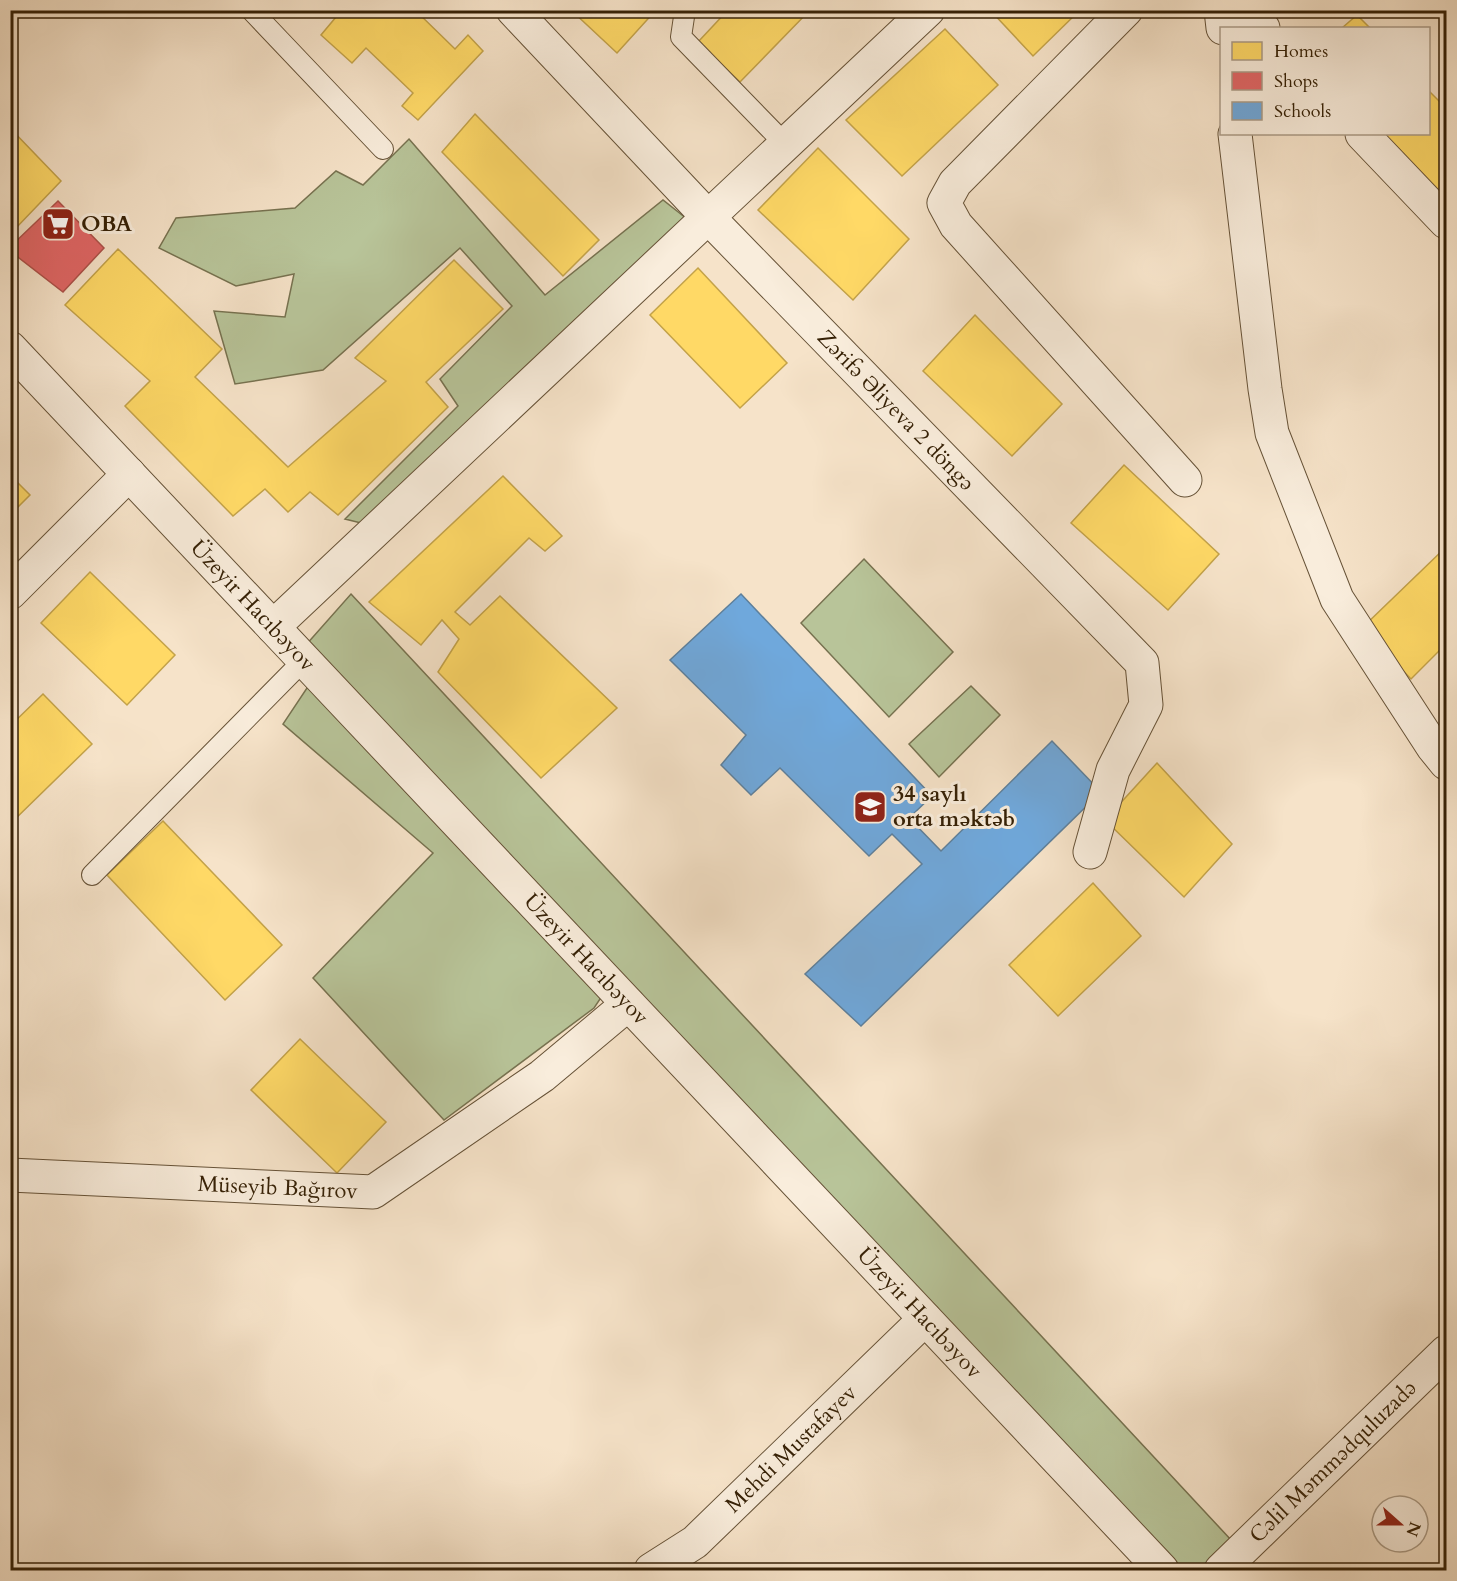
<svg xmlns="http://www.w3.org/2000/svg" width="1457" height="1581" font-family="Cardo,serif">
<rect width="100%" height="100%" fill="#f6e3c9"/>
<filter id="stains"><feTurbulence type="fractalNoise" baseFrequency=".00333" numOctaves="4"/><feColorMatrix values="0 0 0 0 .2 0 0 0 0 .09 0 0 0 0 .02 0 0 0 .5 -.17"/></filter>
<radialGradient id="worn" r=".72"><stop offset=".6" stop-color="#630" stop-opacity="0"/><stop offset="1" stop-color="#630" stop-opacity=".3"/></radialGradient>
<g fill="#b8c499" stroke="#777250" stroke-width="1.5">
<path d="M409,139L545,295L663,200L687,219L365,524L345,519L458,406L440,379L512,306L460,248L323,370L235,384L214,311L285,317L294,274L236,286L159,248L176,218L295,208L336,171L363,185Z"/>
<path d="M864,559L953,652L889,717L801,623Z"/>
<path d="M351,594L1259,1570H1176L305,646Z"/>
<path d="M311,682L602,996L594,1008L444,1120L313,978L433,853L283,724Z"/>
<path d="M971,686L1000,715L939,777L909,744Z"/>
</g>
<g fill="#ffd966" stroke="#c3a249" stroke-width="1.5">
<path d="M329,10H415L455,49L468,35L483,51L418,120L402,106L413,93L366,48L352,63L321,35L336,17Z"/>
<path d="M571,10H656L617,53Z"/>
<path d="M728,10H810L740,82L698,42Z"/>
<path d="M990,10H1080L1033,56Z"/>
<path d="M1357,15L1370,28H1342Z"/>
<path d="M945,29L998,85L902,176L846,120Z"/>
<path d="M1428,90L1446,108V203L1379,134H1428Z"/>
<path d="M475,114L599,240L563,276L442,152Z"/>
<path d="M10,128L61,181L16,228L10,222Z"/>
<path d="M818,148L909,239L853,300L758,210Z"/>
<path d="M118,249L222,349L195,377L288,467L386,381L355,358L454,260L503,309L426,382L448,407L338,515L310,492L288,512L265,489L233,516L125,406L150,381L65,305Z"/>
<path d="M698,268L787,363L740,408L650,315Z"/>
<path d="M975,315L1062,404L1012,456L923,371Z"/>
<path d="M1124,465L1219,554L1168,610L1071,523Z"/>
<path d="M10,475L30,495L10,515Z"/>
<path d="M503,476L562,536L545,551L529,538L455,612L470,625L500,596L617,708L541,778L438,672L459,639L442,620L421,645L369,602Z"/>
<path d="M1446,547V644L1411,679L1362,628Z"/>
<path d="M90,572L175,655L127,705L41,623Z"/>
<path d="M43,694L92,744L10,824V726Z"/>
<path d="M1157,763L1232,844L1184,897L1105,820Z"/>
<path d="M163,821L282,945L225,1000L107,875Z"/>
<path d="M1093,883L1141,936L1058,1016L1009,965Z"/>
<path d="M300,1039L386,1122L337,1173L251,1090Z"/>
</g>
<path fill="#e06666" stroke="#ad5149" stroke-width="1.5" d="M58,201L104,248L63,292L10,251V247Z"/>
<path fill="#6fa8dc" stroke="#5e809c" stroke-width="1.5" d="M741,594L932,796L909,818L941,851L1052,741L1101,792L861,1026L805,974L922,864L892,834L869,856L780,768L751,795L721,765L746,735L670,660Z"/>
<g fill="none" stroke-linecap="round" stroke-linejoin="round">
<g stroke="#665237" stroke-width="22">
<g id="lane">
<path d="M251,10L383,149"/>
<path d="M685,10L681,37L786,145"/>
<path d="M92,875L304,660"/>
</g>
</g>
<g stroke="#665237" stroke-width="35">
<g id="street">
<path id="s1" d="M513,10L708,217L1142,663L1146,705L1113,770L1090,852"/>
<path d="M1126,10L955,183L944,203L956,225L1185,480"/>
<path d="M1221,10L1223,28"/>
<path d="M1246,10L1263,28"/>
<path d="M1235,134L1265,389L1272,433L1337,599L1433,747L1446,763"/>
<path d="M1362,134L1446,222"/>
<path id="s2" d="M10,348L1162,1570"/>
<path d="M10,593L129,474"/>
<path d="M273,627L928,10"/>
<path id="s3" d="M10,1175L373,1192L542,1076L628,1004"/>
<path id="s4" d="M651,1570L695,1542L925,1319"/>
<path id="s5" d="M1221,1570L1446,1352"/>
</g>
</g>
<use href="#lane" stroke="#f9eddc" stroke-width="20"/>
<use href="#street" stroke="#f9eddc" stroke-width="33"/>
</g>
<defs>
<g id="supermarket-square" transform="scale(1.725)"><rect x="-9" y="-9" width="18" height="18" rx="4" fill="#8f2418" stroke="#f9eddc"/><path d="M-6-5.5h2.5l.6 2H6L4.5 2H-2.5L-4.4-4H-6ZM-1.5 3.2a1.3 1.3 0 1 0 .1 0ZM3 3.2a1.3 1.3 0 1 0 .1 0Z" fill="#fff"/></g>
<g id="school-square" transform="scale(1.725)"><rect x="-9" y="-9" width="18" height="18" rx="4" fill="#8f2418" stroke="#f9eddc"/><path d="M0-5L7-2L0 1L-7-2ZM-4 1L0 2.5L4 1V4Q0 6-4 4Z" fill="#fff"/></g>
</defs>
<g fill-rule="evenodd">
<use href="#supermarket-square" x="58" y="224"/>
<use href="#school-square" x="870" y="807"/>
</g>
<g text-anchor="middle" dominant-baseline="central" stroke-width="6" stroke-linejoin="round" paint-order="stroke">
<g font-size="22" font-weight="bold" fill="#362106" stroke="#f9eddc" text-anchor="start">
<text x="81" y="224">OBA</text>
<text x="893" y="794">34 saylı<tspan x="893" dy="25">orta məktəb</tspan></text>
</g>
<g font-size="22" fill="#362106" stroke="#f9eddc">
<text stroke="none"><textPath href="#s1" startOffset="554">Zərifə Əliyeva 2 döngə</textPath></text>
<text stroke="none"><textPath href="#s2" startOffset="354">Üzeyir Hacıbəyov</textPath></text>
<text stroke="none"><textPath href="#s2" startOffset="840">Üzeyir Hacıbəyov</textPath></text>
<text stroke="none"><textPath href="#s3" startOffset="268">Müseyib Bağırov</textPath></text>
<text stroke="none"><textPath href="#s2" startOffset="1326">Üzeyir Hacıbəyov</textPath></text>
<text stroke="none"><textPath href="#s4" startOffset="186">Mehdi Mustafayev</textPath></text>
<text stroke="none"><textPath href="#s5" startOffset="156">Cəlil Məmmədquluzadə</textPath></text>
</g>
</g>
<rect width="1457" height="1581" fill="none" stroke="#f6e3c9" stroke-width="36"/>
<rect x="12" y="12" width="1433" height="1557" fill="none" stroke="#362106" stroke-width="3"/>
<rect x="18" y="18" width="1421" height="1545" fill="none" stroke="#362106" stroke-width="1.5"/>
<rect x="1220" y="27" width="210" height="108" fill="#f9eddc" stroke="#ab9b86" stroke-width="1.5"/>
<rect x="1232" y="42" width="30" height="18" fill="#ffd966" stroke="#ab9b86" stroke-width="1.5"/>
<text x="1274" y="57" font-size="18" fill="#362106">Homes</text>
<rect x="1232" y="72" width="30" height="18" fill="#e06666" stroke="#ab9b86" stroke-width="1.5"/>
<text x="1274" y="87" font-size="18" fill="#362106">Shops</text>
<rect x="1232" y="102" width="30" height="18" fill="#6fa8dc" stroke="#ab9b86" stroke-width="1.5"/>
<text x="1274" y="117" font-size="18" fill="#362106">Schools</text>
<g transform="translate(1400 1524) rotate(111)"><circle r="28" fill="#f9eddc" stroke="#ab9b86" stroke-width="1.5"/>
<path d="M0-4.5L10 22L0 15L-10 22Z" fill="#8f2418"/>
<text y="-9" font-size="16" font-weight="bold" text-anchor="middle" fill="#362106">N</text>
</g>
<rect width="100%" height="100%" filter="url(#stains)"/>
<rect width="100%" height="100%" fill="url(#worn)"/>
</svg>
